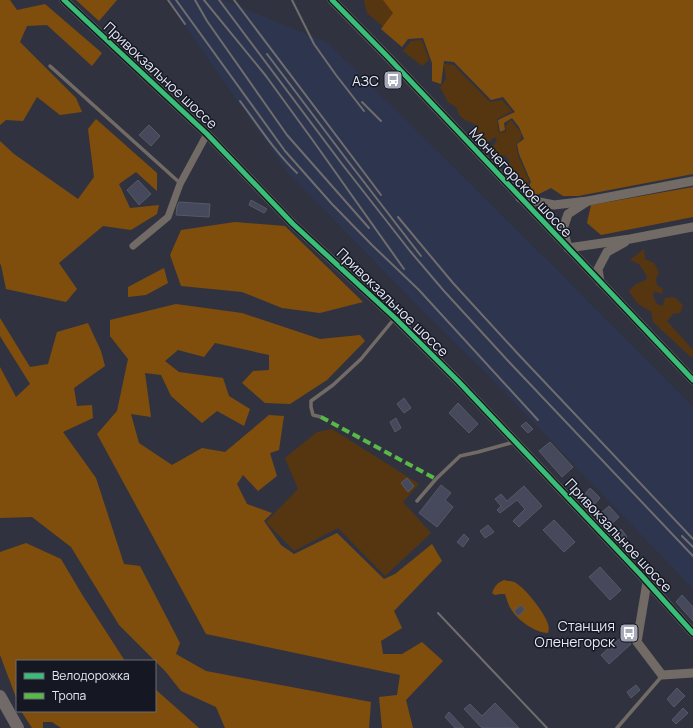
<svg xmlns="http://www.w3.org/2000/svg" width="693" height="728" font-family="Manrope,sans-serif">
<rect width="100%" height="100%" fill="#30333f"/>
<path fill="#2e354e" d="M167,0H224L328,43L553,266L693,407V589L489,376L424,312L287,172Z"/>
<g fill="#563610">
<path d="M364,0H384L399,11L384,27L367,13Z"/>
<path d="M422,40L429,60L422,66L403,51L411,41Z"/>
<path d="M444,64L454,65L465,77L490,102L502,100L512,111L497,119L499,133L506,132V125L511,120L521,133V139L516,144L518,156L529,180L528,186L507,167L510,162L506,156L497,155L492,148L497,140L495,137L488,142L477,134L478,126C470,121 458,120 457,108L448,102L440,87L446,79Z"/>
<path d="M644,249L645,259L654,263L659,272L656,279L657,285L663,289L662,294L654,291L653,296L657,304L663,306L665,298L674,297L683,305L680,313L673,314L667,321L693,350V355L691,357L653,322L651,311C640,307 634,300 629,291L636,284L646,280L647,276L639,264L630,260Z"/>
<path d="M332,429L419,484L403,502L431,533L385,576L338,528L294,551L266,522L298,489L285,458L317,432Z"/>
</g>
<g fill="#804e0c">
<path d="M0,0H10L17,10L45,4L102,53L92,66L47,25L27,26L20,42L76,98L82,112L60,115L37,97L23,121L6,120L0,125Z"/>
<path d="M76,0H117L99,21Z"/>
<path d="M383,0H693V174L578,196H563L551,188L535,196L526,192L531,182L519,154L517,144L524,139L519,127L512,118L504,123L505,130L500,132L498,120L515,112L503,97L491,100L454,62L444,61L441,84L432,81V63L423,38L408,39L402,47L381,29L393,13Z"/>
<path d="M96,119L157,173V191L136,172L119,184L130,208L159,205L157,214L131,230L103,226L59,263L77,289L66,302L6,289L1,265L0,264V141L14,154L78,199L94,177L88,129Z"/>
<path d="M693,187V217L601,235L587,223L591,205Z"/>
<path d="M235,222L285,226L363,302L320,313L282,308L242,292L181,286L170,255L181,230Z"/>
<path d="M164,268L168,283L146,295L128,297V287Z"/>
<path d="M176,304L242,313L320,339L360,335L365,341L327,380L290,404L265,403L242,383L253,371L269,370V355L215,343L204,357L178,350L165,361L179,372L223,378L229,396L250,409L244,426L217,411L202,423L171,396L161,375L145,373L151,417L131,414L139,443L172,465L202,448L225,452L269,415L284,416L279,450L270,453L277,476L258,491L243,475L237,484L247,504L272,513L264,521L281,545L294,554L337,533L384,579L395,574L432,544L442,561L394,611L402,628L381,641L383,654H402L422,642L443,661L406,700L413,728H382L379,697L397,695L400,675L206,634L97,434L117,411L128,359L110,336V320Z"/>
<path d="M0,318L30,367L48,364L57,332L88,323L101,351L105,366L74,388L77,406L92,405L93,418L63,432L96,478L124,564L140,566L180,643L176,654L206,671L371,702L369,728H225L216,707L181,691L166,672L119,625L71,547L32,517L0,518V367L16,397L30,384L0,336Z"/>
<path d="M26,543L61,559L83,596L125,661H17V700L0,655V552Z"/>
<path d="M504,580C507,581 511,581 514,582C524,586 545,613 548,624C549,627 549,630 548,633C536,633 517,620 511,609C508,605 507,599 505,594H501L495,595L492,593C495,586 497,583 504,580Z"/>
<path d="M155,689L199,728H61L52,722H43V728H32L21,711H155Z"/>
</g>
<g fill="#45495b" stroke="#565a64">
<path d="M149,125L160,136L151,146L139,135Z"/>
<path d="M138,180L151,194L139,205L127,190Z"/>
<path d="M251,200L267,209L264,213L249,205Z"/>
<path d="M179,202L210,204L209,217L176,215L177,206Z"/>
<path d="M404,398L411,408L404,413L397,404Z"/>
<path d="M458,403L478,424L469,433L449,413Z"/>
<path d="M396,418L401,428L395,432L390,422Z"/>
<path d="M526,422L533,429L528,433L521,426Z"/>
<path d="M550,442L573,467L562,477L539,451Z"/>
<path d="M407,478L414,486L408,492L401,483Z"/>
<path d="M441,485L451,493L445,500L453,507L437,527L419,513Z"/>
<path d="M524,486L542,506L519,527L513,521L525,509L517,500L500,513L497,510L501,506L495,499L501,494L507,501Z"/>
<path d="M590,488L600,498L592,507L582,497Z"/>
<path d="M609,506L619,517L609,526L599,515Z"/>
<path d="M554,520L575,542L564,552L543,530Z"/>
<path d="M488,525L494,532L485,538L480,531Z"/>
<path d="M621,529L627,537L621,541L615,534Z"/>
<path d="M464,534L469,539L463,547L457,542Z"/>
<path d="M600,567L621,590L610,600L589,577Z"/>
<path d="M682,595L693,607V621L676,602Z"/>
<path d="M521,605L525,610L518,616L514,611Z"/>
<path d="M624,635L631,644L609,664L601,655Z"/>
<path d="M636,685L640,690L631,698L627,692Z"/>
<path d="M677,688L685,696L674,707L667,699Z"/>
<path d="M495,703L519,728H482L464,709L470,704L482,716Z"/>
<path d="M683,708L688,713L676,724L672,720Z"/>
<path d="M449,712L464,728H455L445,717Z"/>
</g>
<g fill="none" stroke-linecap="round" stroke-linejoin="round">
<g stroke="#726b65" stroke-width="3.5">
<path d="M50,66L180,183"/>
<path d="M321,417L313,415L311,407V401L333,385L361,359L394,319"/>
<path d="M417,501L436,479L460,456L478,452L514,442"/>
<path d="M617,728L662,676"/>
</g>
<path stroke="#726b65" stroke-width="7" d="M133,246L168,217L180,184L207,134"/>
<g stroke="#726b65" stroke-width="9">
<path d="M64,0L207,134L293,224L395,318L459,382L641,575L693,633"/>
<path d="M332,0L386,55L693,380"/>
<path d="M520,198L554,205L588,201L693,181"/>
<path d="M588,201L568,214L563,229L568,248L630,239L693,227"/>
<path d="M600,282L598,269L607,252L625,242"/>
<path d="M647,582L637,642L662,675L693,673"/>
</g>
<path stroke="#716a69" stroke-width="12" d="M0,696L18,728"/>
<g stroke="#706d6e" stroke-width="2">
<path d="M168,0L185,24"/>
<path d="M176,0L285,151L332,204L372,245L419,290L538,420"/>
<path d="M195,0L207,21L287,135L369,228"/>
<path d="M204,0L266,76L314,142L404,269"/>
<path d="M219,0L342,164L410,251L444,291L510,363L693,556"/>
<path d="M234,0L381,195"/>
<path d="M292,0L314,44L336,75L364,111"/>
<path d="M267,54L347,160L421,256"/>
<path d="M240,101C258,125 275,152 297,173"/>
<path d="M362,102L381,121"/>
<path d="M398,217L453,283L519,355L693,539"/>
<path d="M682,536L693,547"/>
<path d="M438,613L547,728"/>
</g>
<path stroke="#58b947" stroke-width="4" stroke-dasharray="8 4" stroke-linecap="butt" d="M321,417L436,479"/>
<g stroke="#151822" stroke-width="8">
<g id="cycleway">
<path d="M64,0L207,134L293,224L395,318L459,382L641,575L693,633"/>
<path d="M332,0L386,55L693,380"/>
</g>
</g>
<use href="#cycleway" stroke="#3abd76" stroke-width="5"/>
</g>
<defs>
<g id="bus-square" transform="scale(1)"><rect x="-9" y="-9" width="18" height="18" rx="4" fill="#a6a9b7" stroke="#151822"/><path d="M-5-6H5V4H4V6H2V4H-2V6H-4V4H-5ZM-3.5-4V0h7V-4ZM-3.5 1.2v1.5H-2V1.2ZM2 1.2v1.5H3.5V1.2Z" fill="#fff"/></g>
</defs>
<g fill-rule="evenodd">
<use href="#bus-square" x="393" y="80"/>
<use href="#bus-square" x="629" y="633"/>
</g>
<g text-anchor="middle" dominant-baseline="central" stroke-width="3" stroke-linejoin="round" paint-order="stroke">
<g font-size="14" fill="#e5e9f7" stroke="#151822">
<text transform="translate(161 75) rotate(43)">Привокзальное шоссе</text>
<text transform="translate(521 182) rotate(47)">Мончегорское шоссе</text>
<text transform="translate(393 302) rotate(44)">Привокзальное шоссе</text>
<text transform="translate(619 535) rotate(47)">Привокзальное шоссе</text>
</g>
<g font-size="14" fill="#e5e9f7" stroke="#151822" text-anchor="end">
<text x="379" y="80">АЗС</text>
<text x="615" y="625">Станция<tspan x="615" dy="16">Оленегорск</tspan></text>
</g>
</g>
<rect x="16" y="660" width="140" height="52" fill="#151822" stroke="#686c77"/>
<rect x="24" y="673" width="20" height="6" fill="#3abd76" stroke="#686c77"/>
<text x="52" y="680" font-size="12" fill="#e5e9f7">Велодорожка</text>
<rect x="24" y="693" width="20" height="6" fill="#58b947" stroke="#686c77"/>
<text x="52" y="700" font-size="12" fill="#e5e9f7">Тропа</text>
</svg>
